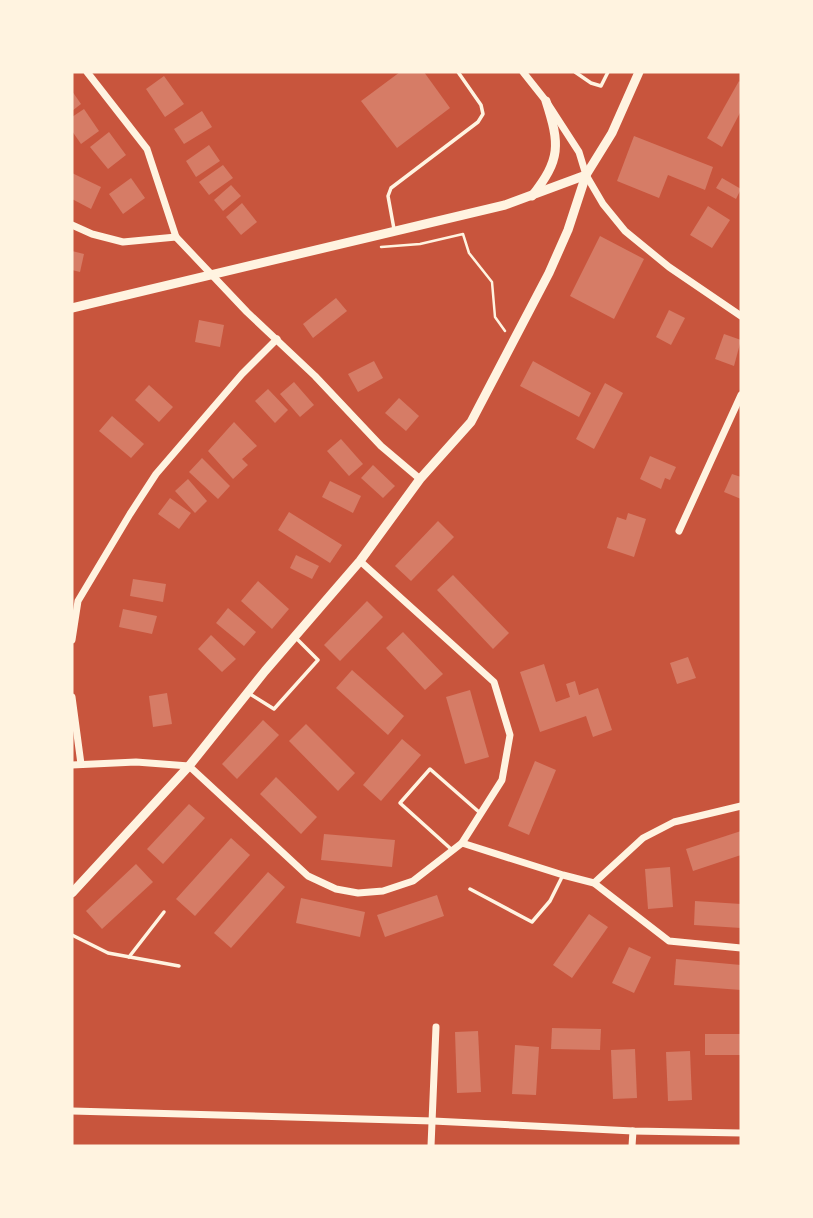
<svg xmlns="http://www.w3.org/2000/svg" width="813" height="1218" font-family="Karla,sans-serif">
<rect width="100%" height="100%" fill="#c8553d"/>
<g fill="#d67c66">
<path d="M400,72H424L450,108L397,148L361,101Z"/>
<path d="M164,76L184,104L165,117L146,89Z"/>
<path d="M739,81L741,83V111L722,147L707,138Z"/>
<path d="M72,91L81,104L72,111Z"/>
<path d="M84,109L99,131L81,144L72,131V117Z"/>
<path d="M202,111L212,127L184,144L174,129Z"/>
<path d="M109,132L126,155L108,169L90,147Z"/>
<path d="M634,136L713,167L705,190L668,175L659,198L617,181Z"/>
<path d="M209,145L220,161L196,177L186,161Z"/>
<path d="M223,165L233,178L209,195L199,182Z"/>
<path d="M72,173L101,187L91,209L72,199Z"/>
<path d="M131,178L145,198L123,214L109,194Z"/>
<path d="M722,178L741,189L736,199L716,188Z"/>
<path d="M231,185L241,196L223,211L214,200Z"/>
<path d="M242,203L257,222L241,235L226,217Z"/>
<path d="M708,206L730,220L712,248L690,235Z"/>
<path d="M600,236L644,259L614,319L570,296Z"/>
<path d="M72,251L84,254L80,272L72,270Z"/>
<path d="M336,298L347,311L313,338L303,324Z"/>
<path d="M669,310L685,318L671,345L656,337Z"/>
<path d="M199,320L224,325L220,347L195,342Z"/>
<path d="M724,334L741,340L734,366L715,359Z"/>
<path d="M374,361L383,378L358,392L348,374Z"/>
<path d="M533,361L591,393L579,417L520,386Z"/>
<path d="M294,382L314,405L300,417L280,394Z"/>
<path d="M605,383L623,393L594,449L576,439Z"/>
<path d="M149,385L173,407L159,422L135,400Z"/>
<path d="M268,389L288,410L275,423L255,401Z"/>
<path d="M399,398L419,416L406,431L385,413Z"/>
<path d="M112,416L144,444L131,458L99,431Z"/>
<path d="M234,422L257,446L242,459L248,465L233,479L208,451Z"/>
<path d="M341,439L363,464L349,476L327,451Z"/>
<path d="M650,456L676,467L670,480L665,478L661,489L640,479Z"/>
<path d="M202,458L230,486L218,499L189,472Z"/>
<path d="M373,465L395,486L383,498L361,478Z"/>
<path d="M732,474L741,477V499L724,492Z"/>
<path d="M188,479L207,501L195,513L175,491Z"/>
<path d="M330,481L361,496L353,513L322,497Z"/>
<path d="M170,498L191,513L179,529L158,514Z"/>
<path d="M289,512L342,545L330,563L278,530Z"/>
<path d="M628,513L646,519L634,557L607,548L617,517L626,520Z"/>
<path d="M438,521L454,537L411,581L395,566Z"/>
<path d="M296,555L319,566L312,579L290,568Z"/>
<path d="M453,575L509,633L493,649L437,590Z"/>
<path d="M133,579L166,584L163,602L130,596Z"/>
<path d="M258,581L289,609L272,629L241,601Z"/>
<path d="M367,601L383,617L340,661L324,645Z"/>
<path d="M228,608L256,632L244,646L216,623Z"/>
<path d="M123,609L157,616L152,634L119,627Z"/>
<path d="M403,632L443,674L425,690L386,648Z"/>
<path d="M211,635L236,659L222,672L198,649Z"/>
<path d="M688,657L696,678L677,684L670,663Z"/>
<path d="M544,664L556,702L570,697L566,684L575,681L579,695L598,688L612,730L593,737L586,716L540,732L520,672Z"/>
<path d="M352,670L404,716L388,735L336,688Z"/>
<path d="M470,690L489,757L465,764L446,697Z"/>
<path d="M167,693L172,724L153,727L149,696Z"/>
<path d="M263,720L279,735L237,779L222,764Z"/>
<path d="M306,724L355,773L338,791L289,741Z"/>
<path d="M402,739L421,755L381,801L363,785Z"/>
<path d="M535,761L556,770L529,835L508,826Z"/>
<path d="M276,777L317,817L301,834L260,794Z"/>
<path d="M189,804L205,818L163,864L147,849Z"/>
<path d="M741,831V855L693,871L686,849Z"/>
<path d="M324,834L395,840L392,867L321,860Z"/>
<path d="M231,838L250,855L195,916L176,899Z"/>
<path d="M136,864L153,882L102,929L86,911Z"/>
<path d="M670,867L673,907L648,909L645,869Z"/>
<path d="M268,872L285,887L231,948L214,933Z"/>
<path d="M437,895L444,916L385,937L377,915Z"/>
<path d="M301,898L365,912L360,937L296,923Z"/>
<path d="M695,901L741,904V928L694,925Z"/>
<path d="M589,914L608,927L572,978L553,965Z"/>
<path d="M629,947L651,957L634,993L612,983Z"/>
<path d="M676,959L741,965V990L674,985Z"/>
<path d="M552,1028L601,1029L600,1050L551,1049Z"/>
<path d="M478,1031L481,1092L457,1093L455,1032Z"/>
<rect x="705" y="1034" width="36" height="21"/>
<path d="M515,1045L539,1047L536,1095L512,1094Z"/>
<path d="M635,1049L637,1098L613,1099L611,1050Z"/>
<path d="M690,1051L692,1100L668,1101L666,1052Z"/>
</g>
<g fill="none" stroke-linecap="round" stroke-linejoin="round">
<path stroke="#fff3e0" stroke-width="2.5" d="M381,247L420,244L463,234L469,253L492,282L495,317L505,331"/>
<g stroke="#fff3e0" stroke-width="3.5">
<path d="M575,72L591,83L601,86L608,72"/>
<path d="M394,229L388,196L391,188L478,122L483,114L481,105L458,72"/>
<path d="M250,694L274,709L318,660L296,638"/>
<path d="M451,849L400,803L430,769L479,812"/>
<path d="M470,889L532,922L550,901L563,875"/>
<path d="M72,935L108,953L179,966"/>
<path d="M129,957L164,912"/>
</g>
<g stroke="#fff3e0" stroke-width="7">
<path d="M87,72L147,149L176,237L247,312L315,376L381,446L420,479"/>
<path d="M523,72L546,101L579,152L586,175L603,204L625,231L669,267L741,316"/>
<path d="M72,225L92,234L123,242L176,237"/>
<path d="M679,531L741,395"/>
<path d="M72,640L78,601L130,514L156,474L242,374L277,339"/>
<path d="M72,697L81,764"/>
<path d="M72,765L136,762L189,766L308,876L336,889L358,893L383,891L413,881L462,843L502,780L510,735L494,682L360,561"/>
<path d="M462,843L563,875L594,883L669,941L741,948"/>
<path d="M594,883L643,838L674,822L741,806"/>
<path d="M72,1111L433,1121L633,1131L741,1133"/>
<path d="M431,1146L436,1027"/>
<path d="M632,1146L633,1131"/>
</g>
<g stroke="#fff3e0" stroke-width="9">
<path d="M532,196C561,159 560,145 546,101"/>
<path d="M72,308L505,205L586,175"/>
<path d="M72,893L189,766L265,671L360,561L420,479L471,422L549,273L568,230L586,175L612,133L639,72"/>
</g>
</g>
<rect width="813" height="1218" fill="none" stroke="#fff3e0" stroke-width="147"/>
</svg>
